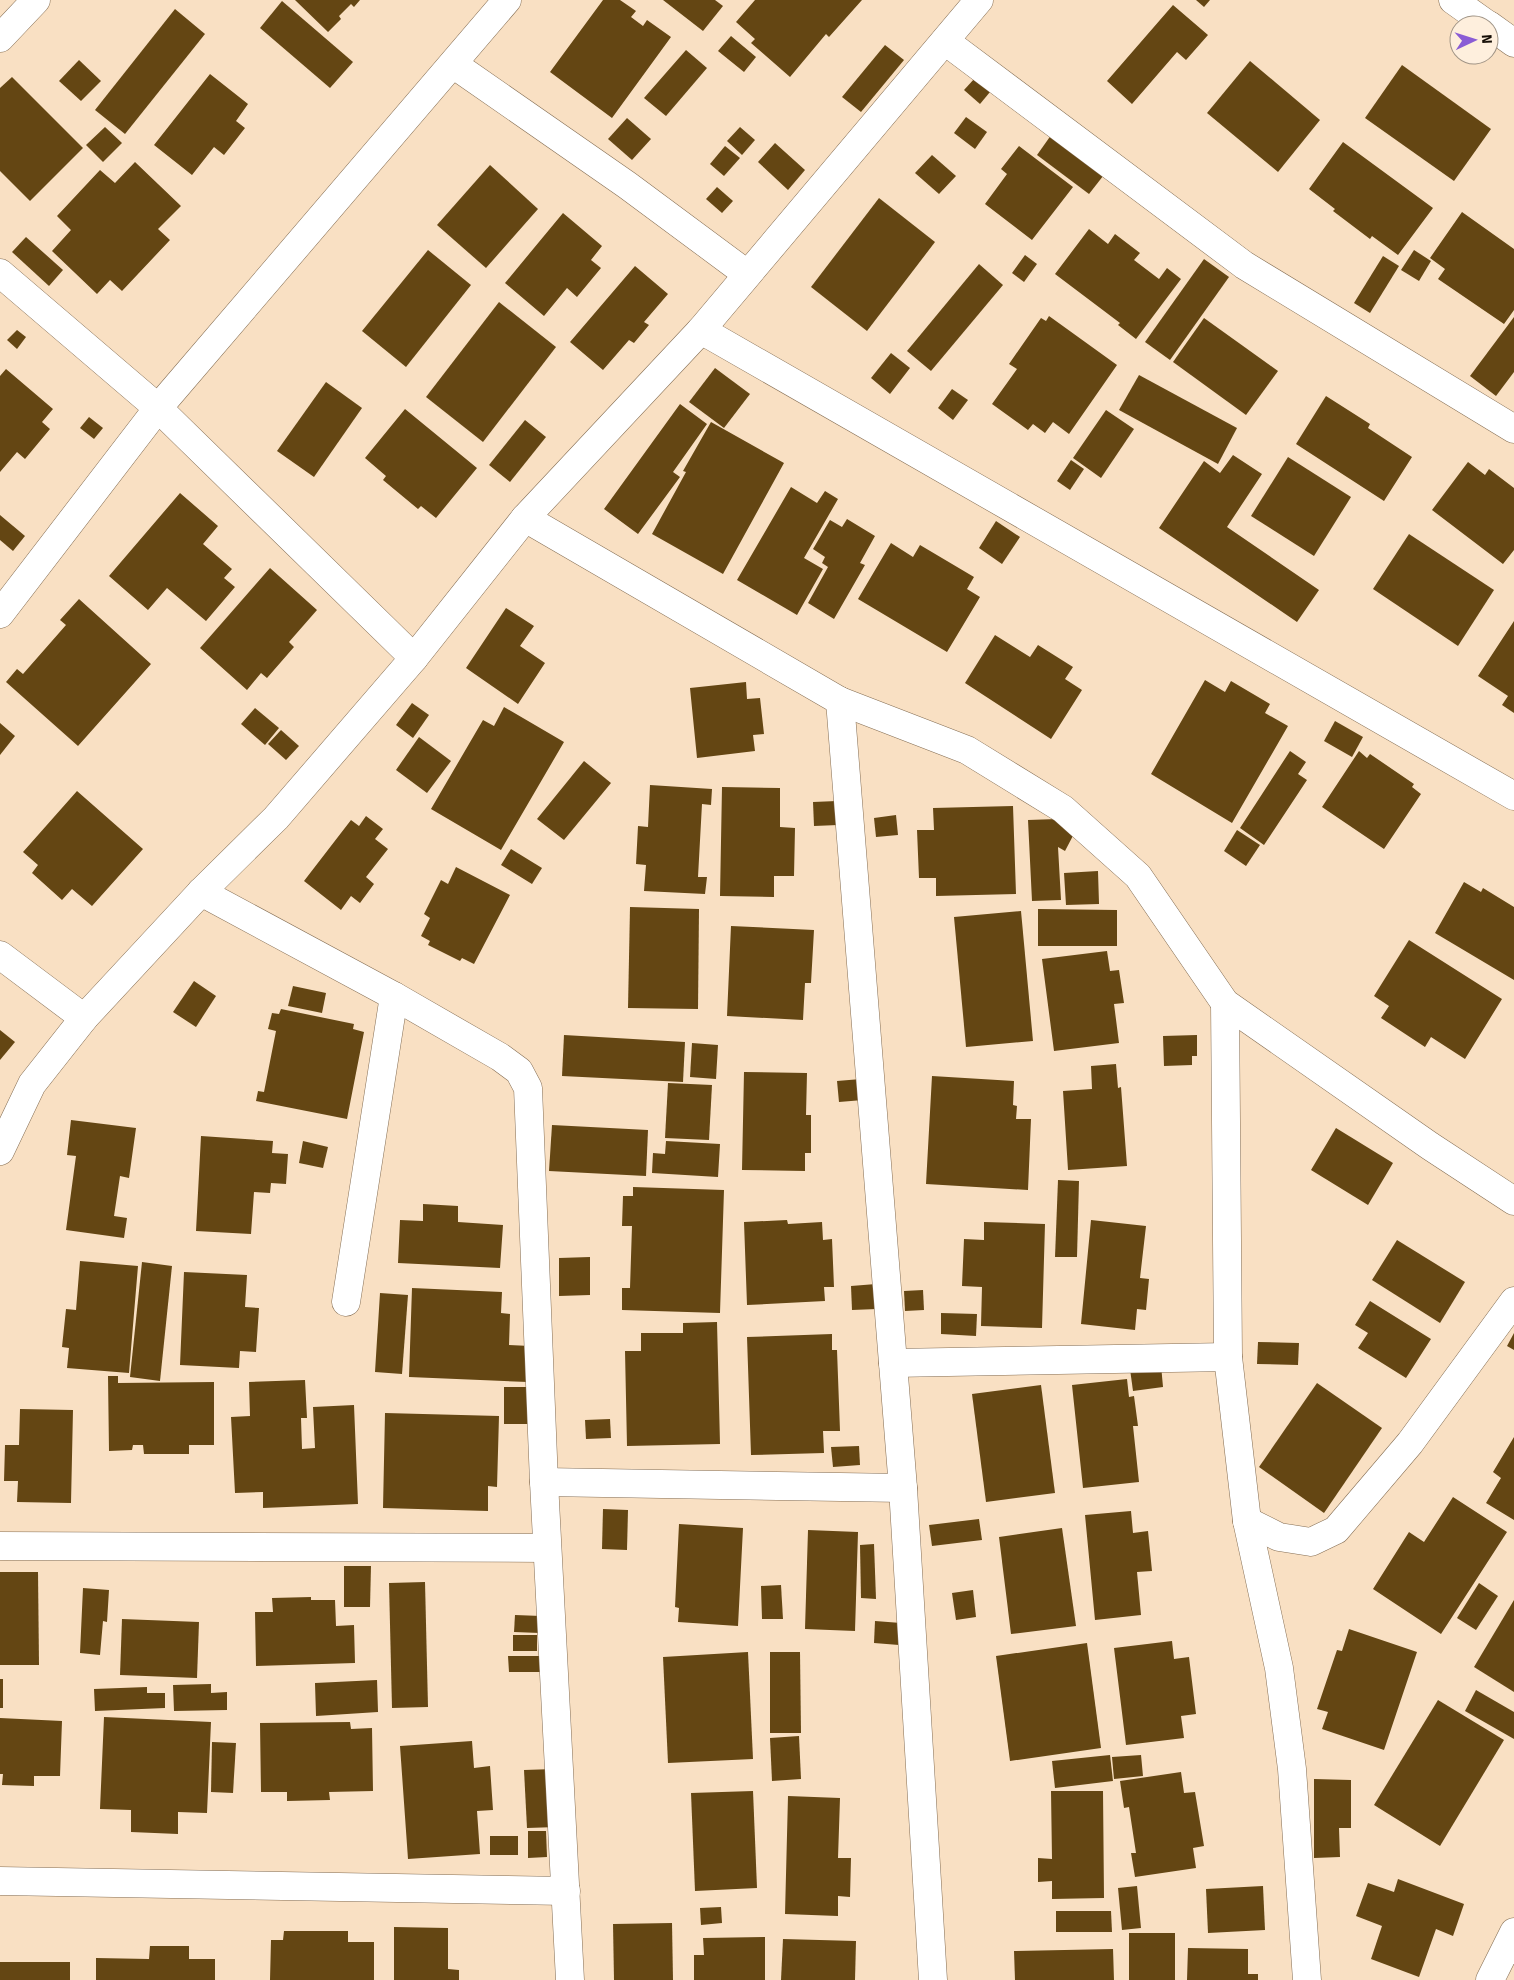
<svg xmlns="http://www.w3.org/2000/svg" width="1514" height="1980" font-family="'Fira Sans',sans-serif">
<rect width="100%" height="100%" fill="#f9e0c3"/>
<g fill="#644613">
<path d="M295,0H360L354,7L351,4L339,16L341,19L328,32Z"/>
<path d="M603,0H620L636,11L631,17L643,26L647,20L671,37L612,118L550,72Z"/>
<path d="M663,0H715L723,6L703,31Z"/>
<path d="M755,0H862L829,37L826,34L790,77L751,43L755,39L736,22Z"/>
<path d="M1196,0H1210L1204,7Z"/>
<path d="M282,1L353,62L330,88L260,28Z"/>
<path d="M1173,5L1208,35L1186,60L1177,52L1132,104L1107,81Z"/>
<path d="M175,9L205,34L125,134L95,110Z"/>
<path d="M731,36L756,57L744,72L718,51Z"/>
<path d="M885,45L904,60L861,112L842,97Z"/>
<path d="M686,50L707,68L666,116L644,98Z"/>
<path d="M79,60L101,81L81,101L59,81Z"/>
<path d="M1250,61L1320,120L1278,172L1207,113Z"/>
<path d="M1402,65L1491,129L1454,181L1365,118Z"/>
<path d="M210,74L248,104L236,121L245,128L224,155L214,147L192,175L154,145Z"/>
<path d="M12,77L83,148L30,201L0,171V88Z"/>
<path d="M975,78L990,92L980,104L964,90Z"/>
<path d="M966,117L987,132L975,149L954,133Z"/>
<path d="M627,118L651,139L632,160L608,139Z"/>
<path d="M105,127L122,143L103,162L86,145Z"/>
<path d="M740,127L755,140L742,155L727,141Z"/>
<path d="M1054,131L1107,171L1089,194L1037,155Z"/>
<path d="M1343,142L1433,208L1398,255L1372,236L1370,239L1333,211L1335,209L1309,189Z"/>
<path d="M775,143L805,170L788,190L758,162Z"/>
<path d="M725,146L740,158L724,176L710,164Z"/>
<path d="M1019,146L1073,187L1032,240L985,204L1007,174L1001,169Z"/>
<path d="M932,155L956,176L939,194L915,173Z"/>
<path d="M135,162L181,206L158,229L170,240L122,291L110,280L97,294L52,251L71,230L57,216L100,170L115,183Z"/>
<path d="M490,165L538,209L486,268L437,225Z"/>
<path d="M717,187L733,201L722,213L706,199Z"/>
<path d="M879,198L935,242L867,331L811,287Z"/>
<path d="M1462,212L1514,249V310L1504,324L1438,279L1445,269L1430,258Z"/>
<path d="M563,213L602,246L591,260L601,268L577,297L567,288L544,316L505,283Z"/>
<path d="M1089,229L1108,244L1115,234L1140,253L1134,260L1159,279L1167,268L1181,279L1136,339L1118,325L1120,323L1055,274Z"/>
<path d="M26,237L63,270L49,286L12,252Z"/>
<path d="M428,250L471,285L406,367L362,331Z"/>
<path d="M1414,250L1431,261L1419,281L1401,270Z"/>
<path d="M1025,255L1037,264L1024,282L1012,273Z"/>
<path d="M1383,256L1399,266L1370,313L1354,303Z"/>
<path d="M1204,259L1229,277L1170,360L1145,342Z"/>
<path d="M979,264L1003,285L931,371L907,351Z"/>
<path d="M635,266L668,294L644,322L649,325L634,343L629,340L603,370L570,342Z"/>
<path d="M499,302L556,347L483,442L426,397Z"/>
<path d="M1049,316L1117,365L1069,434L1053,422L1045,433L1033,424L1028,430L992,404L1017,369L1009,364L1041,318L1046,321Z"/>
<path d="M1514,317V372L1496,396L1470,376Z"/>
<path d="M1204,318L1278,371L1246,415L1173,362Z"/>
<path d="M17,330L26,337L17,349L7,340Z"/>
<path d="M891,353L910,368L890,394L871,378Z"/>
<path d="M715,368L750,394L724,428L689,402Z"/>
<path d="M6,369L53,409L42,422L50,429L25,459L17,452L0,472V376Z"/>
<path d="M1139,375L1237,428L1218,464L1119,410Z"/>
<path d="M326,382L362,408L314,477L277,451Z"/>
<path d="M952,389L968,400L953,420L938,408Z"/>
<path d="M1326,396L1370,424L1368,428L1412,457L1384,501L1296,444Z"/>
<path d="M680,404L707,424L673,472L680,477L638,534L604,509Z"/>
<path d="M405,409L477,468L436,518L421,506L418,509L383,480L386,476L365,458Z"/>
<path d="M1106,410L1134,429L1101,478L1073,458Z"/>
<path d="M89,417L103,428L94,439L80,428Z"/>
<path d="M525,420L546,437L510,482L489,465Z"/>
<path d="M711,422L784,463L723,574L652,534L686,472L683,471Z"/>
<path d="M1233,455L1262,474L1227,527L1319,590L1297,622L1159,528L1204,461L1220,473Z"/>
<path d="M1288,457L1351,497L1314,556L1251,516Z"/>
<path d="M1071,460L1084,469L1070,490L1057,481Z"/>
<path d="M1468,462L1485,475L1489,469L1514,488V550L1503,564L1432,510Z"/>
<path d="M791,487L817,503L825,491L838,499L804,558L823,569L797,615L737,580Z"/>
<path d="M180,493L218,526L203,544L232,569L224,578L235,587L206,621L167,588L148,610L109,576Z"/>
<path d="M0,515L25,536L13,551L0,540Z"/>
<path d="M847,519L875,536L860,563L865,565L834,619L808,603L828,567L822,563L825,557L813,549L830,520L842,527Z"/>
<path d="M996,521L1020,537L1002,564L979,548Z"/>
<path d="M1409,534L1494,590L1458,646L1373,589Z"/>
<path d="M891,543L913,557L920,545L974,577L967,589L980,597L947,652L858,599Z"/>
<path d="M270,568L317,610L289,642L294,647L267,678L261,673L247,690L200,648Z"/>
<path d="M79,599L151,664L78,746L6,682L17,669L23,674L66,625L60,620Z"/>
<path d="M506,608L534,626L520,646L545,663L518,704L466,668Z"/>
<path d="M1514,621V713L1502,705L1508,696L1478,676Z"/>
<path d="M995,635L1030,657L1038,645L1073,667L1065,679L1082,690L1051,739L965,683Z"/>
<path d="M1205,680L1225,692L1231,681L1270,704L1265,713L1288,726L1232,823L1151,774Z"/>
<path d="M746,682L747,699L760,698L764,734L753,735L755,751L697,758L690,688Z"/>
<path d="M412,703L429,715L413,738L396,725Z"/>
<path d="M504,707L564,742L501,850L431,809L483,720L494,726Z"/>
<path d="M255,708L279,728L265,745L241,724Z"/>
<path d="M1335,721L1363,737L1352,757L1324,741Z"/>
<path d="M0,723L15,736L0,755Z"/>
<path d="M281,730L299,746L286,760L268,744Z"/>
<path d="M419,737L451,761L427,793L396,770Z"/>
<path d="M1290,751L1306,762L1298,774L1307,780L1264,845L1240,828Z"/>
<path d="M1359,751L1367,758L1370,754L1414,784L1412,787L1421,794L1384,849L1322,807Z"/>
<path d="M584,761L611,783L564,840L537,819Z"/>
<path d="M650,785L712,789L711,805L702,804L698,877H707L705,894L644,891L646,865L636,864L638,826L648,827Z"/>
<path d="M722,787L780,788V827L795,828L794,876H774V897L720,896Z"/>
<path d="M77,791L143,849L92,906L72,889L62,900L32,873L38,865L23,852Z"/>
<path d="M837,801L838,825L814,826L813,802Z"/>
<path d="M1013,806L1016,894L936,896V878H919L917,830H934L933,808Z"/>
<path d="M896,815L898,835L876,837L874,818Z"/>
<path d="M366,816L383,829L375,839L388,849L366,877L374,884L360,903L351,896L341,910L304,881L351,820L359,826Z"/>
<path d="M1057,819L1076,830L1065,851L1058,847L1061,900L1032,901L1028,820Z"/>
<path d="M1237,830L1260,845L1246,866L1224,851Z"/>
<path d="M511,849L542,868L532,884L501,865Z"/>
<path d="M456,867L510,895L474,964L462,958L460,961L428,945L430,941L421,936L430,918L424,914L441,880L448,884Z"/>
<path d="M1098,871L1099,904L1066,905L1064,873Z"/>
<path d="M1464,882L1481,892L1483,888L1514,907V980L1435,933Z"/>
<path d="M630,907L699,909L698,1009L628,1008Z"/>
<path d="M1038,909L1117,910V946H1038Z"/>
<path d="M1021,911L1033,1041L966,1047L954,917Z"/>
<path d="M731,926L814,930L811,983H805L803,1020L727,1016Z"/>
<path d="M1409,940L1502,999L1465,1059L1431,1037L1425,1047L1381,1018L1389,1006L1374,996Z"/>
<path d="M1107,951L1110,971L1119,970L1124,1003L1114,1004L1119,1043L1054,1051L1042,959Z"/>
<path d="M194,981L216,996L196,1027L173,1012Z"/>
<path d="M293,986L326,993L322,1013L288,1006Z"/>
<path d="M281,1009L354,1024L353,1029L364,1032L347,1119L256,1101L258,1091L264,1092L276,1031L268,1029L272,1013L279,1014Z"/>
<path d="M0,1030L15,1042L0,1060Z"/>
<path d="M564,1035L685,1042L683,1082L562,1076Z"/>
<path d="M1197,1035V1056H1192V1065L1164,1066L1163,1036Z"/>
<path d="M692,1043L718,1045L716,1079L690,1077Z"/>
<path d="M1116,1064L1118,1088L1121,1087L1127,1166L1068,1170L1063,1091L1092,1089L1091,1066Z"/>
<path d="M744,1072L807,1073L806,1115H811V1153H805V1171L742,1170Z"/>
<path d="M932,1076L1014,1081L1013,1105L1017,1106L1016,1119H1031L1028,1190L926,1184Z"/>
<path d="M861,1079L863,1100L839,1102L837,1081Z"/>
<path d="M668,1083L712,1085L709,1140L665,1138Z"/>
<path d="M71,1120L136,1128L129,1178L120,1176L114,1216L127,1218L124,1238L66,1230L76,1156L67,1155Z"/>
<path d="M552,1125L648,1130L646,1176L549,1171Z"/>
<path d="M1336,1128L1393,1163L1368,1205L1311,1170Z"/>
<path d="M201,1136L273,1141L272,1153L288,1154L286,1184L271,1183L270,1193L254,1192L251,1234L196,1231Z"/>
<path d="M303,1141L328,1147L323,1168L299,1163Z"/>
<path d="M666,1141L720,1144L718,1177L652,1173L653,1153L665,1154Z"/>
<path d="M1058,1180L1079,1181L1077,1257H1055Z"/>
<path d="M633,1187L724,1190L720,1313L622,1310V1288H630L632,1226H622L623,1196H633Z"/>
<path d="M423,1204L458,1206V1222L503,1225L500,1268L398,1263L400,1220L423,1221Z"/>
<path d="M787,1220L788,1224L822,1222L823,1240L832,1239L834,1287H824L825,1301L747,1305L744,1222Z"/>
<path d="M1091,1220L1146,1226L1140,1278L1149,1279L1146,1310L1137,1309L1135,1330L1081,1324Z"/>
<path d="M984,1222L1045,1224L1042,1328L981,1326L982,1287L962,1286L964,1239L984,1240Z"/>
<path d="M1397,1240L1465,1282L1440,1323L1372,1280Z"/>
<path d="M590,1257V1295L559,1296V1258Z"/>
<path d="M80,1261L138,1266L129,1373L67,1368L69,1348L62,1347L66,1309L76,1310Z"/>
<path d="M142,1262L172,1266L160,1381L130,1377Z"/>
<path d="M184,1272L247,1275L245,1307L259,1308L256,1352L240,1351L239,1368L180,1365Z"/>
<path d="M876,1284L877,1309L852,1310L851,1286Z"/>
<path d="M412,1288L502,1292L501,1313L510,1314L509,1345L530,1346L528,1382L409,1377Z"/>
<path d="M923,1290L924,1310L905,1311L904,1291Z"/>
<path d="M380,1293L408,1295L402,1374L375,1372Z"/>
<path d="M1370,1301L1431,1339L1406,1378L1358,1348L1368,1333L1355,1325Z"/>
<path d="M941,1313L977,1314L976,1336L941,1334Z"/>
<path d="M717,1322L720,1444L627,1446L625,1351H641V1333H683V1323Z"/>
<path d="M1514,1333V1350L1507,1346Z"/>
<path d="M832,1334V1350H837L840,1431H823L824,1453L751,1455L747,1337Z"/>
<path d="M1258,1342L1299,1343L1298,1365L1257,1364Z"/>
<path d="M1161,1365L1163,1387L1133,1391L1130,1369Z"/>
<path d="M108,1376H118V1383L214,1382V1445H189V1454H144L143,1445H133L132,1450L109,1451Z"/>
<path d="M1127,1379L1129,1397L1134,1396L1138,1426H1133L1139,1482L1083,1488L1072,1385Z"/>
<path d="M305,1380L307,1418H301L302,1449L315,1448L313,1407L354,1405L358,1504L263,1508V1492L235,1493L231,1417L250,1416L249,1382Z"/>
<path d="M1317,1383L1382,1428L1324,1513L1259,1467Z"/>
<path d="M1041,1385L1055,1493L986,1502L972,1394Z"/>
<rect x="504" y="1387" width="25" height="37"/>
<path d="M20,1409L73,1410L71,1503L17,1502L18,1481H4L5,1445H19Z"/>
<path d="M385,1413L499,1416L497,1487L488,1486V1511L383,1508Z"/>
<path d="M610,1419L611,1438L586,1439L585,1420Z"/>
<path d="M1514,1437V1520L1486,1503L1501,1478L1493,1472Z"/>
<path d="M859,1446L860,1465L833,1467L831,1447Z"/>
<path d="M1453,1497L1507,1532L1441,1634L1373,1589L1409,1532L1424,1542Z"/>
<path d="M603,1509L628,1510L627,1550L602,1549Z"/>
<path d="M1131,1511L1133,1533L1148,1531L1152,1571L1137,1572L1141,1615L1095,1620L1085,1515Z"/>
<path d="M979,1519L982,1540L932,1546L929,1525Z"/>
<path d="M679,1524L743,1528L738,1626L678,1622L679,1608L675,1607Z"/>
<path d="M1062,1528L1076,1626L1011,1634L999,1537Z"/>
<path d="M808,1530L858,1532L855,1631L805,1629Z"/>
<path d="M874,1544L876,1599L861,1598L860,1545Z"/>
<path d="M344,1566H371L370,1607H344Z"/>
<path d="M0,1572H38L39,1665H0Z"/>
<path d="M425,1582L428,1707L392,1708L389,1583Z"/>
<path d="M1479,1583L1498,1596L1476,1630L1457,1618Z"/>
<path d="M781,1585L783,1619H762L761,1586Z"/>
<path d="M83,1588L109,1590L107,1622L103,1621L100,1655L80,1653Z"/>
<path d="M973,1590L976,1617L956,1620L952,1593Z"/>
<path d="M311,1597V1600H335L336,1626L354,1625L355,1663L256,1666L255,1612H273L272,1598Z"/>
<path d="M1514,1600V1692L1474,1667Z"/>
<path d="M515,1615L541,1616L540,1633L514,1632Z"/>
<path d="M122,1619L199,1622L197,1678L120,1675Z"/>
<path d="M875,1621L901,1623L899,1645L874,1643Z"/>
<path d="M1349,1629L1417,1652L1384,1750L1322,1729L1328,1712L1317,1709L1337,1650L1342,1651Z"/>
<rect x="513" y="1635" width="24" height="16"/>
<path d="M1172,1641L1174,1659L1189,1657L1196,1714L1181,1716L1184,1738L1126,1745L1114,1648Z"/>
<path d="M1087,1643L1101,1748L1010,1761L996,1656Z"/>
<path d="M748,1652L753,1759L668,1763L663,1657Z"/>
<path d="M770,1652H800L801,1733H770Z"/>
<path d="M508,1656H540V1672H509Z"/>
<rect x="0" y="1679" width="3" height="29"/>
<path d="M377,1680L378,1712L316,1716L315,1683Z"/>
<path d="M211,1684V1693L227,1692V1710L174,1711L173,1685Z"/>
<path d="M147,1687V1693H165V1708L95,1711L94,1689Z"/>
<path d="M1476,1690L1514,1712V1739L1465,1711Z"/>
<path d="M1438,1700L1504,1740L1440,1846L1374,1805Z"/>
<path d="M104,1717L211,1722L207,1813L178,1812V1834L131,1832V1810L100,1809Z"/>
<path d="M0,1718L62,1721L60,1776H34V1786L2,1785L3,1774H0Z"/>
<path d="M350,1722L351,1729L372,1728L373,1791L329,1792L330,1800L287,1801V1792H261L260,1723Z"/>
<path d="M799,1736L801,1779L772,1781L770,1738Z"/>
<path d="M472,1741L474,1768L490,1766L493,1810L477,1811L480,1854L408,1859L400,1746Z"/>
<path d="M212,1742L236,1743L233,1793L211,1792Z"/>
<path d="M1110,1755L1113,1781L1055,1788L1052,1761Z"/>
<path d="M1141,1755L1143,1776L1114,1779L1112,1757Z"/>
<path d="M554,1769L557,1827L527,1828L524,1770Z"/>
<path d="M1181,1772L1184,1793L1195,1792L1204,1846L1193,1848L1196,1868L1135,1877L1131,1853H1136L1129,1807L1124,1808L1120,1781Z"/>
<path d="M1314,1779L1351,1780V1828H1339L1340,1857L1314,1858Z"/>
<path d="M753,1791L757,1888L695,1891L691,1793Z"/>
<path d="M1051,1791H1103L1104,1898L1052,1899V1881L1038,1882V1858L1052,1859Z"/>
<path d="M788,1796L840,1798L838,1858H851L850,1897L838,1896V1916L785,1914Z"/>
<path d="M528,1831H546L547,1857L528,1858Z"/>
<rect x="490" y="1836" width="28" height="19"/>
<path d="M1398,1879L1464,1904L1453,1936L1436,1929L1419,1977L1371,1959L1382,1926L1356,1916L1368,1883L1394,1892Z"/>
<path d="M1137,1886L1141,1928L1122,1930L1118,1888Z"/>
<path d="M1263,1886L1265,1930L1208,1933L1206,1889Z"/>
<path d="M721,1907L722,1923L701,1925L700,1908Z"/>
<path d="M1056,1911H1111L1112,1932H1056Z"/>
<path d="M672,1923L673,1980H614L613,1924Z"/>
<path d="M394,1927L448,1928V1969L459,1970V1980H394Z"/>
<path d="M284,1931H348V1942H374V1980H270L271,1940H283Z"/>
<rect x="1129" y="1933" width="46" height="47"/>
<path d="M765,1937V1980H694V1955H704L703,1938Z"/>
<path d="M783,1939L856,1941L855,1980H781Z"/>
<path d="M150,1946H189V1959H215V1980H96V1958L149,1959Z"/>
<path d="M1188,1948L1248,1949V1974H1258V1980H1187Z"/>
<path d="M1113,1949L1114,1980H1015L1014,1951Z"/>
<rect x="0" y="1962" width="70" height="18"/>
</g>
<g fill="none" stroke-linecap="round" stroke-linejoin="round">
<g stroke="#856e54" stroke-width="29">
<g id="minor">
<path d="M1453,0L1488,25"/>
<path d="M1489,25L1514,43"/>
<path d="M0,38L36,0"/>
<path d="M945,41L1244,265L1514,429"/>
<path d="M453,64L627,185L747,274"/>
<path d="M0,273L158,408L414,658"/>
<path d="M701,330L1514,796"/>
<path d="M525,518L840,701L967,750L1063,809L1138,876L1225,1003L1430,1146L1514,1201"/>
<path d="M0,614L158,408L507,0"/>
<path d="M840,701L903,1488L933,1980"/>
<path d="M201,892L394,996L500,1057L519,1071L528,1088L544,1482L570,1980"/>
<path d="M0,955L84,1018"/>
<path d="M1225,1003L1228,1357L1247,1521L1279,1668L1292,1769L1307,1980"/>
<path d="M0,1151L32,1084L84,1018L201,892L276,818L414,658L525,518L701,330L979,0"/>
<path d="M346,1302L394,996"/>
<path d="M893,1363L1228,1357"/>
<path d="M544,1482L903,1488"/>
<path d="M1247,1521L1279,1537L1311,1542L1336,1530L1410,1443L1514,1301"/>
<path d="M0,1546L547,1548"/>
<path d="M0,1881L566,1891"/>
<path d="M1490,1980L1514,1932"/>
</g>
</g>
<use href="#minor" stroke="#fff" stroke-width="28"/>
</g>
<g transform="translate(1474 40) rotate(86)"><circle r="24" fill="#feefdd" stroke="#a09486"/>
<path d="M0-4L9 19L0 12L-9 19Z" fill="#8a5cd5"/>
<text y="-8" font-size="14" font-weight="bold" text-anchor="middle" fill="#140c04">N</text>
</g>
</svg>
